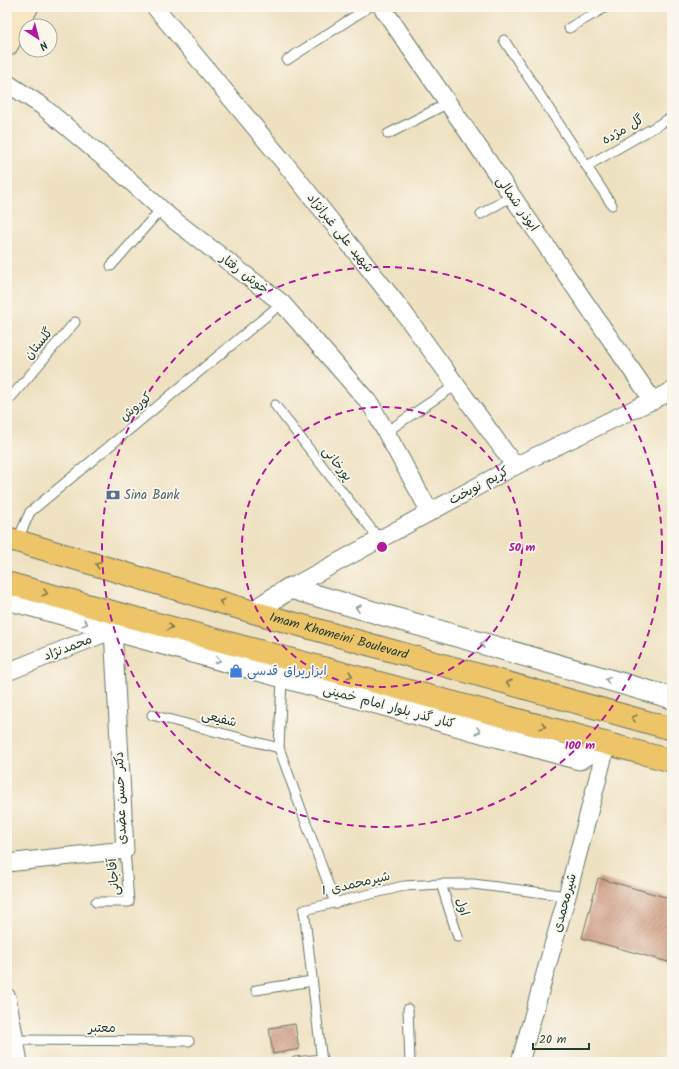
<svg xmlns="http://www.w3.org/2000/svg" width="679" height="1069" font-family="Kalam,'Playpen Sans Arabic',sans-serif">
<defs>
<pattern id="building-hatch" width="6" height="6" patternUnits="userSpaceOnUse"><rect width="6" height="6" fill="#cd987e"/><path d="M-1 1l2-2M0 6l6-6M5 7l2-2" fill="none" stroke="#a67d68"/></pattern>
</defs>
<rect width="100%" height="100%" fill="#fbf7ec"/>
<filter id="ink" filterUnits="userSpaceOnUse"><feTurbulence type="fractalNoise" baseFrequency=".025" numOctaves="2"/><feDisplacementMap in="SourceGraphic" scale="8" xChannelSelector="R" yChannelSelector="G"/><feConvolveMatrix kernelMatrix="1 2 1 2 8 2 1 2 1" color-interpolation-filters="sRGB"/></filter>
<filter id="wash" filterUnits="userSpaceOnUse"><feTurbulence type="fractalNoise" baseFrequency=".012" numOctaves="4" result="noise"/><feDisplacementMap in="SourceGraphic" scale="16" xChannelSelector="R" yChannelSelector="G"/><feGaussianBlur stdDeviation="0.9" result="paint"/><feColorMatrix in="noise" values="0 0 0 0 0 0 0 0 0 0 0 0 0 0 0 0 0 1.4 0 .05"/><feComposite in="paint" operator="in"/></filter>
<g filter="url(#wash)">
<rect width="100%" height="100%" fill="#eee1c1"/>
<g id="blocks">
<g fill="url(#building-hatch)">
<path d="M598,878L672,899V963L582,938Z"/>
<path d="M295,1024L299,1049L273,1054L269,1028Z"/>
</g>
</g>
</g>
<g filter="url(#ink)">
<use href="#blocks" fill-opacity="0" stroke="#677665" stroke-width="1"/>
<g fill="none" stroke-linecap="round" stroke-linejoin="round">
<g stroke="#677665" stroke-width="11">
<g id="service">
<path d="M569,28L606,7"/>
<path d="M504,40L612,205"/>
<path d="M287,60L369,7"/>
<path d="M388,134L448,103"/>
<path d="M587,166L672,117"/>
<path d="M481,214L512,196"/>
<path d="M111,266L161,209"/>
<path d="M7,402L75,322"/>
<path d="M275,405L379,539"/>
<path d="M386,432L456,385"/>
<path d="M17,541L30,512L282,303"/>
<path d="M282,678L279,748L335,903"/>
<path d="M152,715L279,748"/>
<path d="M441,884L458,937"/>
<path d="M96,902H129L125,850"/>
<path d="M256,990L312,981"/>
<path d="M408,1009L410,1062"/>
<path d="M15,1040L189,1041"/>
<path d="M295,1062L322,1059"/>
<path d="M322,1062L304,910L404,886L441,884H473L567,896"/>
</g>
</g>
<g stroke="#677665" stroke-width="19">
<g id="minor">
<path d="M155,7L292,172L401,309L515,466"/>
<path d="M382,7L653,401"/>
<path d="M7,83L42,106L118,170L170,217L282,303L371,405L430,512"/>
<path d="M290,588L515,466L672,391"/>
<path d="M7,601L113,630L125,850L7,863"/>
<path d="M7,672L113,630V627"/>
<path d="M7,997L19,1062"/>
<path d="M520,1062L567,896L607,743"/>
</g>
</g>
<g stroke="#677665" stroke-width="23">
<g id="tertiary">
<path d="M253,612L290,588L672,698"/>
<path d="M113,630L579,759L607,743"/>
</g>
</g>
<g stroke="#677665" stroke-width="24">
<path id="secondary" d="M7,45L27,7"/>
</g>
<g stroke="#677665" stroke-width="24">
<g id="primary">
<path id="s1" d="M7,538L253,612L672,729"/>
<path d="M7,583L116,613L672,761"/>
</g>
</g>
<use href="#service" stroke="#fff" stroke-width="9"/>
<use href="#minor" stroke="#fff" stroke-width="17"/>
<use href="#tertiary" stroke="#fff" stroke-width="21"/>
<use href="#secondary" stroke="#f8e7c3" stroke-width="22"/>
<use href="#primary" stroke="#eec469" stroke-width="22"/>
</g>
<defs><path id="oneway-chevron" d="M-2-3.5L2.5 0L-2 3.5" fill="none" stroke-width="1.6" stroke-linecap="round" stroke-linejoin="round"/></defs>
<g stroke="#7c7a4c">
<use href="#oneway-chevron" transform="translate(98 565) rotate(-163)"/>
<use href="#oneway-chevron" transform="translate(45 593) rotate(16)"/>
<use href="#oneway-chevron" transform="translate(222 602) rotate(-163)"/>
<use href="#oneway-chevron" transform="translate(170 627) rotate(15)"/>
<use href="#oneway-chevron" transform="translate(350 675) rotate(15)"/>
<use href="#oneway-chevron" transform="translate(509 683) rotate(-164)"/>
<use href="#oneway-chevron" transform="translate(634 718) rotate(-164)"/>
<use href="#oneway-chevron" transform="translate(543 726) rotate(15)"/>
</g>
<g stroke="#8f9e9a">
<use href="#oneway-chevron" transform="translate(358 608) rotate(-164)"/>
<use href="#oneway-chevron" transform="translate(85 623) rotate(15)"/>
<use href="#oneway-chevron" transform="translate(483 644) rotate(-164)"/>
<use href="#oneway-chevron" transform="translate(218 660) rotate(15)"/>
<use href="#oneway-chevron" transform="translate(608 680) rotate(-164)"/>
<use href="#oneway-chevron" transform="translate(478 731) rotate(15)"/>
</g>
</g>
<g fill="none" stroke="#b5179e" stroke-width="2" stroke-dasharray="7 5">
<circle cx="382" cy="547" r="140"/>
<circle cx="382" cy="547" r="280"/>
</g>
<defs>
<g id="bank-bare" transform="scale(1.08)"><path d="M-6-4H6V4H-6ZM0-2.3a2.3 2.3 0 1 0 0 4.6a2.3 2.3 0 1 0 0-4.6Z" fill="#5c6f8a" stroke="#fbf7ec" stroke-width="2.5" paint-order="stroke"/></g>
<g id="shop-bare" transform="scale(1.08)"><path d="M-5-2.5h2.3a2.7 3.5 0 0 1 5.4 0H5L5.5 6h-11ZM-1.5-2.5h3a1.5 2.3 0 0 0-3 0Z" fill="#3f7fe0" stroke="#fbf7ec" stroke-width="2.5" paint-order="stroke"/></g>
</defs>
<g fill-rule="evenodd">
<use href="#bank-bare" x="113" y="495"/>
<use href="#shop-bare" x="236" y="671"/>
</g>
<g text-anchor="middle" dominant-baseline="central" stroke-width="3.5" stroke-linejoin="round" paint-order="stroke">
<g font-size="13" fill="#1f3d34" stroke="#fbf7ec">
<text transform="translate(623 130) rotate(-30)">گل مژده</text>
<text transform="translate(517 204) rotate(55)">ابوذر شمالی</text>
<text transform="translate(340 233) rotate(51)">شهید علی غبرانژاد</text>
<text transform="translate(244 274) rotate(37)">خوش رفتار</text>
<text transform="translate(39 344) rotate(-50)">گلستان</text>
<text transform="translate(136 407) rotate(-40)">کوروش</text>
<text transform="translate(337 464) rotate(52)">پورخانی</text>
<text transform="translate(479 486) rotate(-28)">کریم نوبخت</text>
<text stroke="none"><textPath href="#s1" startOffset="346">Imam Khomeini Boulevard</textPath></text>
<text transform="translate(68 648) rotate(-21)">محمدنژاد</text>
<text transform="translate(389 707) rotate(15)">کنار گذر بلوار امام خمینی</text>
<text transform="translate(219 719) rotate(14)">شفیعی</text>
<text transform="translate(121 798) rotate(-92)">دکتر حسن عضدی</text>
<text transform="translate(114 877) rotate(-95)">آقاجانی</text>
<text transform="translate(356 884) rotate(-13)">شیرمحمدی 1</text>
<text transform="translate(565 903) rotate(-75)">شیرمحمدی</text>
<text transform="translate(462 907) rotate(73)">اول</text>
<text x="102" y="1028">معتبر</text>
</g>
<g font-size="13" fill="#4e5e75" stroke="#fbf7ec" text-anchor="start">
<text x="124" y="495">Sina Bank</text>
</g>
<g font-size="13" fill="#366cbe" stroke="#fbf7ec" text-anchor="start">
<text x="247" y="671">ابزاریراق قدسی</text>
</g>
</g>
<circle cx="382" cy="547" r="6" fill="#b5179e" stroke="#fbf7ec" stroke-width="2"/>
<g font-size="12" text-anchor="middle" font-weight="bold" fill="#b5179e" stroke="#fbf7ec" stroke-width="3.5" stroke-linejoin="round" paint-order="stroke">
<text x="522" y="551">50 m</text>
<text x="580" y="749">100 m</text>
</g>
<rect width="679" height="1069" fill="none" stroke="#fbf7ec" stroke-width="24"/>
<g transform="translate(38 38) rotate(144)"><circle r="19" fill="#fbf7ec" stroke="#a3ada2"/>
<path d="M0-3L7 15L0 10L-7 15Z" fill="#b5179e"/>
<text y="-6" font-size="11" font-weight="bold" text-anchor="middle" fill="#1f3d34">N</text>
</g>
<path d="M533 1043v6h56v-6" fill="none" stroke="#1f3d34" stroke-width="2"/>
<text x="539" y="1043" font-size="12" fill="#1f3d34" stroke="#fbf7ec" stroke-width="3" paint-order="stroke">20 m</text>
</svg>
